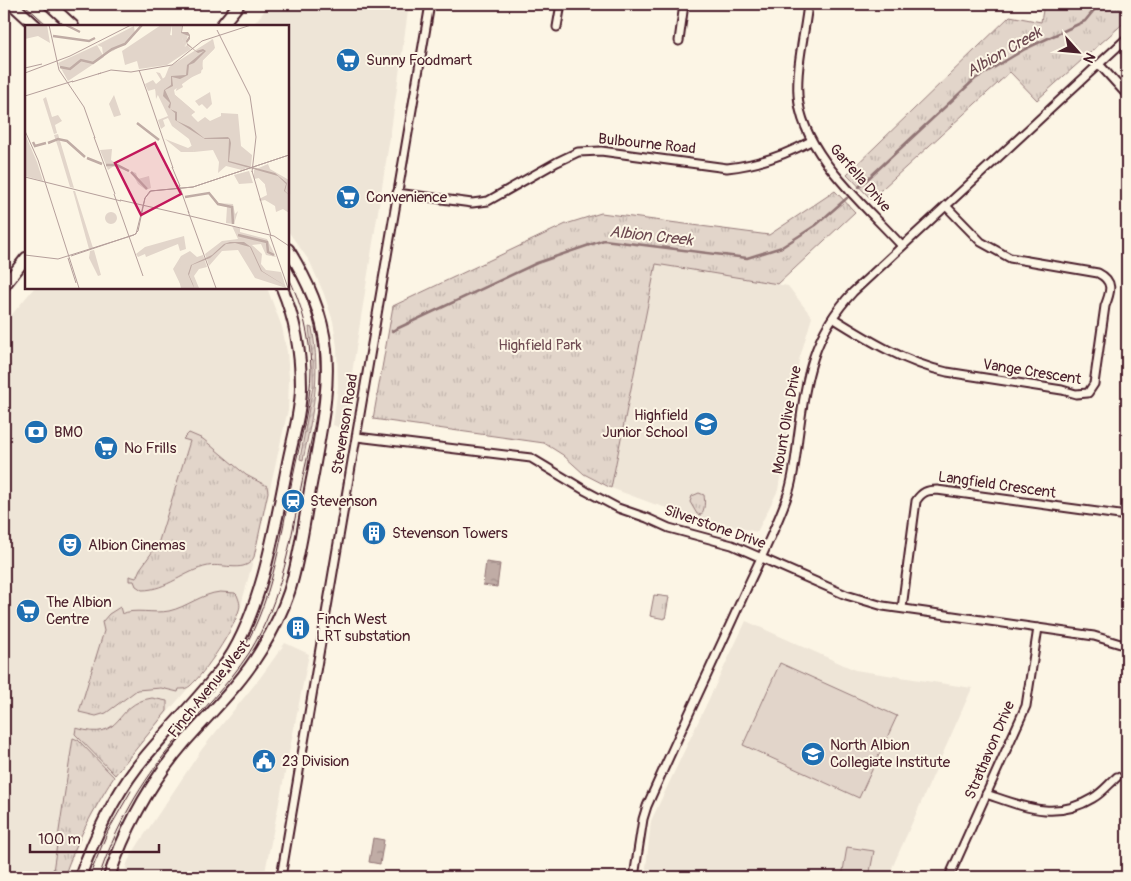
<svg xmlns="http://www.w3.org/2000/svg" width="1131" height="881" font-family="Pangolin,sans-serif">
<defs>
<pattern id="grass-tufts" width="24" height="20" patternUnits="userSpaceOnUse" patternTransform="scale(1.25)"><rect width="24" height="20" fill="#e2d5ca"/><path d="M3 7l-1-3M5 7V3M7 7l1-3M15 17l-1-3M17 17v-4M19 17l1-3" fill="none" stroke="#c3b6ae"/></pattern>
<pattern id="garden-furrows" width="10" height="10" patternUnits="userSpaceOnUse" patternTransform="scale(1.25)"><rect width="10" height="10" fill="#e2d5ca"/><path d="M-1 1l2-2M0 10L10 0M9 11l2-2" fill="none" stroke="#c3b6ae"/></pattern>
<pattern id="water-ripples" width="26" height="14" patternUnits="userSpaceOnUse" patternTransform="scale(1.25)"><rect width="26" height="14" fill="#c0aca5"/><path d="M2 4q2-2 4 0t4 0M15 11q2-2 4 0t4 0" fill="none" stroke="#9e8b87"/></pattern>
</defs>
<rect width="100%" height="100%" fill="#fcf5e5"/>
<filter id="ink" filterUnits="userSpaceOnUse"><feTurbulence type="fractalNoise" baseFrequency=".02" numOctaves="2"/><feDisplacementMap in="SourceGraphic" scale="10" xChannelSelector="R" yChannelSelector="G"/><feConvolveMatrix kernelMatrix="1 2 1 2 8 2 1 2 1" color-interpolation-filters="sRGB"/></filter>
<g filter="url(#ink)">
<g fill="#eee5d7">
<path d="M270,4H409L390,137L343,429L333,425L338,387L337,347L333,321L324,294L310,262L288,231V26H252Z"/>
<path d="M656,263L788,286L812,317L799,360L778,490L757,532L707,520L654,504L611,488Z"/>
<path d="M34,288H267L282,327L287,352L289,378L288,410L254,557L240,609L228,635L216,653L190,686L118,770L86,826L64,877H4V324Z"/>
<path d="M746,621L855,670L972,688L888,877H645L651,821Z"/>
<path d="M285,643L309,654L264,877H123L128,861L139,843L202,749L260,678Z"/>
</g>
<g fill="url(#grass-tufts)" stroke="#967a7a">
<path d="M1044,4H1127V20L1037,100L1010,72L871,199L847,174L1010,16L1041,22Z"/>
<path d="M835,191L855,212L778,284L656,264L611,488L584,474L563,455L544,443L373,419L393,306L566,224L601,213L769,235Z"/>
<path d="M189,433L203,439L246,475L267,486L268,492L254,557C246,574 224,563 208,566C184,571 167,590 142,590L136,586L134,581H129V576L136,578L140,569L158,544L190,441L183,439Z"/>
<path d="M699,493L704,495C705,502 705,509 701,515L697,514L690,502L692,496Z"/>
<path d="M220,592L235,593L237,595C239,600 241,605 239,610C234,629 205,673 190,686C186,689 183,689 179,689L178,692L161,688L137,690L106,713L96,716L79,712L104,631L102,622L109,614L120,607L122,614C133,608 155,614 169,611C187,607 201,594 220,592Z"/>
<path d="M654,595L669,597L665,619L650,616Z"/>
<path d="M152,698L167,701V711L115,775L75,734L76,728C125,743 112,704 152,698Z"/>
<path d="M73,738L78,740L114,777C94,808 76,842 64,877L53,871Z"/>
</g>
<path fill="url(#garden-furrows)" stroke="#967a7a" d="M309,327L312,328C321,375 313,413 303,460L300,459L313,386V362Z"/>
<g fill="#e2d5ca" stroke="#967a7a">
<path d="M780,663L897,716L859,798L743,745Z"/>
<path d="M847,847L874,851L869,877H842Z"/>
</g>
<g fill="url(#water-ripples)" stroke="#917474">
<path d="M486,562L500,564L497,587L483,585Z"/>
<path d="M373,838L384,840L380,864L369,862Z"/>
</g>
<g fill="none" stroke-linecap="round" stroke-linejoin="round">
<g stroke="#917474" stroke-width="2.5">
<path d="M859,187L975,79L1025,49L1085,21L1099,4"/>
<path d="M392,331L537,263L604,240L747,258L782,247L816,225L847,198"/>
</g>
<g stroke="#4a1f2b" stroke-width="11">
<g id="street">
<path d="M808,4C805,32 796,67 798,95C801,153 865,205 902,246"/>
<path d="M557,27L561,4"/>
<path d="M679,41L684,4"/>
<path d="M1099,64L1127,95"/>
<path d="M397,193L472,203L488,201L557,162L578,152L601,151L727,168C757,165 785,155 811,141"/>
<path d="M833,318C868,340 906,363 947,372L1062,390L1076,394L1088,393L1094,384L1105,306C1111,291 1114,281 1098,273L1010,258L981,242L946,206"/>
<path d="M357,437L531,458L586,491L618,508L647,518L669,528L732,545L846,595L883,606L1094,636L1127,646"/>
<path d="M902,608L916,501C922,492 927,490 937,490L1127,516"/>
<path d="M986,794C1025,807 1055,821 1093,798C1102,793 1109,784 1117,777"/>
<path d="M281,877L430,4"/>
<path d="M634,877L643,819L647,806C679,734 713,663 745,592C760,559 778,525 789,491C794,474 796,456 798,438C806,381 811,336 853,292L1127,38"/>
<path d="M949,877L1026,706L1038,628"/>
</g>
</g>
<g stroke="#4a1f2b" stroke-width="14">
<g id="secondary">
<path d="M12,4L36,26"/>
<path d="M49,4L73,26"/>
<path d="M221,26L239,4"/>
<path d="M4,286L26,258"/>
<path d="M80,877C94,838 112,800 137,767C166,730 201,698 228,660C262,609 276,522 288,462C293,437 301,412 301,387C301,353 295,319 282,288"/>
<path d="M109,877C126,826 149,784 184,743C210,713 240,685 261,650C272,632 282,613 289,592C301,554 305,513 313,474C320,433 330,392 326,350C323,313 307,280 288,249"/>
</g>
</g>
<use href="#street" stroke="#fcf5e5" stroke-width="7"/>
<use href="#secondary" stroke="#fcf5e5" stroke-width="10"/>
<g stroke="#4a1f2b" stroke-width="1">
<path d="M24,4L48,26"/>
<path d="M244,648C274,596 281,534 293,476C300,441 311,404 311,368C310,336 302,304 288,276"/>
<path d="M89,877L108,831L131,791"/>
<path d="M99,877C115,828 141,782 174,743C199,713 228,685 249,653C283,599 291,537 303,477C312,435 324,393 319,350C315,318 305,288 288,261"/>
</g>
</g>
</g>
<defs>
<g id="supermarket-disc" transform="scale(1.25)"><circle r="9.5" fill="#1f6fb2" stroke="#fcf5e5"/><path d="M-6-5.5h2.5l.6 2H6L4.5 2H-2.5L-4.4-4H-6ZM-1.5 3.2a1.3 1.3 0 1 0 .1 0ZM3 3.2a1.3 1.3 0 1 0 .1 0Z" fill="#fff"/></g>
<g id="school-disc" transform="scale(1.25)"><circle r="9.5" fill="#1f6fb2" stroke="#fcf5e5"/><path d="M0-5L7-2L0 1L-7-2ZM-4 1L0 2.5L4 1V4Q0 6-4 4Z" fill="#fff"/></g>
<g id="bank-disc" transform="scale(1.25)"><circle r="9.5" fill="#1f6fb2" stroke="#fcf5e5"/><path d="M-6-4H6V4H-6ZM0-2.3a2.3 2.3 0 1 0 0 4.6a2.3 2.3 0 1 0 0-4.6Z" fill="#fff"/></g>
<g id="station-disc" transform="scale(1.25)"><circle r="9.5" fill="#1f6fb2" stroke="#fcf5e5"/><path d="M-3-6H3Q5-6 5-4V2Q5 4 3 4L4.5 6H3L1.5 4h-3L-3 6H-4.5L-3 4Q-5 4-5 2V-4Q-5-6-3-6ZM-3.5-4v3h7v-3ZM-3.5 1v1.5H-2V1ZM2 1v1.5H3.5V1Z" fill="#fff"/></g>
<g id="building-disc" transform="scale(1.25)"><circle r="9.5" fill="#1f6fb2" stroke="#fcf5e5"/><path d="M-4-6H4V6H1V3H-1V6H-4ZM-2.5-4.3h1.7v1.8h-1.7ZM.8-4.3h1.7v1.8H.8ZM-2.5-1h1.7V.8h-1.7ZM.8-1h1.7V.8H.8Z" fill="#fff"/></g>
<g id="theatre-disc" transform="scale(1.25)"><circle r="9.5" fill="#1f6fb2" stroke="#fcf5e5"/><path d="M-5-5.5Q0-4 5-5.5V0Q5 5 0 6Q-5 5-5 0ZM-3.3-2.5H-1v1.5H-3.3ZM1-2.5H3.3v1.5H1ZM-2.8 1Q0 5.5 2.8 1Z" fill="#fff"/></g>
<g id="civic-disc" transform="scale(1.25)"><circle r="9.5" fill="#1f6fb2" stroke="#fcf5e5"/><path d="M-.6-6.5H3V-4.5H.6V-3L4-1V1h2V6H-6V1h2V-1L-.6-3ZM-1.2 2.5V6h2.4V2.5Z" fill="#fff"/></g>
</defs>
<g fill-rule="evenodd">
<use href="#supermarket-disc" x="348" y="60"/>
<use href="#supermarket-disc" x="348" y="197"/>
<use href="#school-disc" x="706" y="424"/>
<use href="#bank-disc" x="36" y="432"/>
<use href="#supermarket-disc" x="106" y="448"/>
<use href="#station-disc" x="293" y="501"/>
<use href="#building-disc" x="374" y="533"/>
<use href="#theatre-disc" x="70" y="545"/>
<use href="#supermarket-disc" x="28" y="611"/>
<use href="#building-disc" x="298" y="628"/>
<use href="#school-disc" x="813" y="754"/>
<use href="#civic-disc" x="264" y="761"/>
</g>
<g text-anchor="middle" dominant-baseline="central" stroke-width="4" stroke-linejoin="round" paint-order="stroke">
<g font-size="15" fill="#4a1f2b" stroke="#fcf5e5" text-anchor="start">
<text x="366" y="60">Sunny Foodmart</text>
<text x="366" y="197">Convenience</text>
<text x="688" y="415" text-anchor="end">Highfield<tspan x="688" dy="17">Junior School</tspan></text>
<text x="54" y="432">BMO</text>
<text x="124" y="448">No Frills</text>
<text x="310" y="501">Stevenson</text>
<text x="392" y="533">Stevenson Towers</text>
<text x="88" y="545">Albion Cinemas</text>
<text x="46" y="602">The Albion<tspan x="46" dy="17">Centre</tspan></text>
<text x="316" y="619">Finch West<tspan x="316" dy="17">LRT substation</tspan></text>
<text x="830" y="745">North Albion<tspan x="830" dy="17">Collegiate Institute</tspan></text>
<text x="282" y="761">23 Division</text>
</g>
<g font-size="15" fill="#4a1f2b" stroke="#fcf5e5">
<text transform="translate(647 144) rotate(6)">Bulbourne Road</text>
<text transform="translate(860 178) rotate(49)">Garfella Drive</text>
<text transform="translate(1032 372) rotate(9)">Vange Crescent</text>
<text transform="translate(787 420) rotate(-80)">Mount Olive Drive</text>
<text transform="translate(345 424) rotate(-81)">Stevenson Road</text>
<text transform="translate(997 485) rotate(8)">Langfield Crescent</text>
<text transform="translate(715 527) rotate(19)">Silverstone Drive</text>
<text transform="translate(209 689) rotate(-51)">Finch Avenue West</text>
<text transform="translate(990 750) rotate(-67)">Strathavon Drive</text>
</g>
<g font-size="15" fill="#704c53" stroke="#fcf5e5">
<text x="540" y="345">Highfield Park</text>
</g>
<g font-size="16" font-style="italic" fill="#6d4950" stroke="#fcf5e5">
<text transform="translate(1004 52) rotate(-30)">Albion Creek</text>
<text transform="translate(651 236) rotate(6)">Albion Creek</text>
</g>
</g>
<g transform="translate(25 25)">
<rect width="264" height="264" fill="#fcf5e5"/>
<path d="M0,0H22L25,18L13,11L0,14ZM136,0H147L145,10L157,12L160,22L162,20L166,24L142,40L114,44L112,36L100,40L97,26ZM188,14L190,23L177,36L178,44L149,65L150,70L170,87L166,90L173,97L180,92L185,96L196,91V88L213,89L216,121L227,130L226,141L217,145L201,141L193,148L194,137L188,125L169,127L164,114L147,101L143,93L138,95L140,101L136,104L133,95L143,91L130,64L123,66L120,59L128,55L131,59L140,52L144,42ZM72,20L79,32L43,56L33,38ZM185,67L187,79L182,84L177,79L174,81L170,76ZM89,70L96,90L89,92L84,79ZM21,72L27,92L33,90L37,96L30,100L32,108L29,109L18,74ZM33,109L49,163L45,162L33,122L29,110ZM87,124L86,135L104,147L89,141L83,145L75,125ZM243,139L245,144L264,155V188L258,184L251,187L250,181L240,175L235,176L234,174L242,170L240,159L234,153L229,154V145ZM106,146L111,148L113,154L124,151L126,163L121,165L113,159ZM48,166H50L68,223L64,224ZM187,170L193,178L208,179L210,189L213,186L209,199L201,198L202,182L192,179ZM80 193a6 6 0 1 1 12 0a6 6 0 1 1-12 0ZM207,201L215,203V207L242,214L251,232L241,230L236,219L227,220L237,229L236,239L241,245L256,247L261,263L230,253L213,225L197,226L184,241L180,229L197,216L213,214ZM159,211L161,224L155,226L153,219L121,232L120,229L113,232L111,229L120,222ZM69,225L76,250L73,251L64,233L65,226ZM165,226L172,232L178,230L182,242L174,244L169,251L174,263H157L148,244L156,231Z" fill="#e2d5ca"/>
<path d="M147,0H157L156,8L163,9L160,23L157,13L147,14ZM109,1L110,9L104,15L88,26L78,29L77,22L72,20ZM187,14L189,24L178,35L176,48L156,57L158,62L151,66L153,55L163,50L164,40L180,27ZM156,40V44L146,52V61L136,63L131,74L130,61L136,55L131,47L135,48L139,56L145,45ZM149,69L170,87L166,90L171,96L159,90ZM140,114L163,123L168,120L169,127H156ZM203,114L206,117L202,127H197L191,117L183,115ZM229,145L253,151L261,159L260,167L243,171L240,159L232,151L229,154ZM224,146L228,158L214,159L209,150ZM156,232L155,248L161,244L164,263H156L153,250Z" fill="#e2d5ca"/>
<path d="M0,109L12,137L18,156L0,151Z" fill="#e2d5ca"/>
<path d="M157,0L158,1L157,7H163L165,10V14L162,18L171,26L178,24L181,26L169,38L164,40L163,50L155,54L147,52L148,61L140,65L146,78L145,84L152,87V96L165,102L179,113L203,112L205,114L206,118L204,136L250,148L262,158L260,166L264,170L259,166L261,159L253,151L203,137L204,114H180L150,95V88L143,82L145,78L138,71L139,65L146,60V51L161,50L162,40L179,26L173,28L162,20L161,16L164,11L156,8ZM205,217H219L226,222L237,246L264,263L236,246L225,222L210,218L201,219L185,233L167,240L164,250L168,259L169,263L163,249L166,240L187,230L199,219Z" fill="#c0aca5"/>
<path fill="none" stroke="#c0aca5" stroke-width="2.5" d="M41,0L55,7M28,11L64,16L70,13M35,42L45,44L56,35L68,38L87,24L100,19L117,0M112,98L134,115M8,117L10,121L21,118M23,118L33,114L42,116L60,132M62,133L77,139M81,140H92L104,146M106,147L122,164M160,172L184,168L193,179L207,182L208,199M213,210L242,217L243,227L249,230"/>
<path fill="none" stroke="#b59f9b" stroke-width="1" d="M24,0L34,45L59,82L70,113M192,5L225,71L231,112L227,147M0,43L17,39M114,45L122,67M0,48L45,31L106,0M73,49L86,45L106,47L147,40L177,16L226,0M47,57L76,48M122,67L148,143M0,71L48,56M0,106L13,135L54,263M69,112L90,169M147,142L155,161M227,146L246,211M0,152L96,176M154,160L164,188M89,169L118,251M95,175L161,190M163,186L191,263M161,190L249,211M245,211L263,263M249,211L264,221M0,230L33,234L109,210L113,206L120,173L125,166L168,162L264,130M46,231L111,209L120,173L126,166L168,162L264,130M43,233L51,258"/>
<path fill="#c2185b" fill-opacity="0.15" stroke="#c2185b" stroke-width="2.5" d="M130,118L156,169L116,190L90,138Z"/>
<rect width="264" height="264" fill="none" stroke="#4a1f2b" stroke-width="2.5"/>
</g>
<rect width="1131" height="881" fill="none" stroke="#fcf5e5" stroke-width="20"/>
<rect x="10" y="10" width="1111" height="861" fill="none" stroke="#4a1f2b" stroke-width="2" filter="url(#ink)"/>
<g transform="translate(1078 52) rotate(117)" stroke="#fcf5e5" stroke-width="4" paint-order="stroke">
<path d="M0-4L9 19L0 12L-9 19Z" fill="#4a1f2b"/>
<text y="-8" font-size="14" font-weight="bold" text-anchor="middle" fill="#4a1f2b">N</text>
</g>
<path d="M30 844v8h129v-8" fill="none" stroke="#4a1f2b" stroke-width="2.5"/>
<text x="38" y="844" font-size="15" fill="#4a1f2b" stroke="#fcf5e5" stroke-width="4" paint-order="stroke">100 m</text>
</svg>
